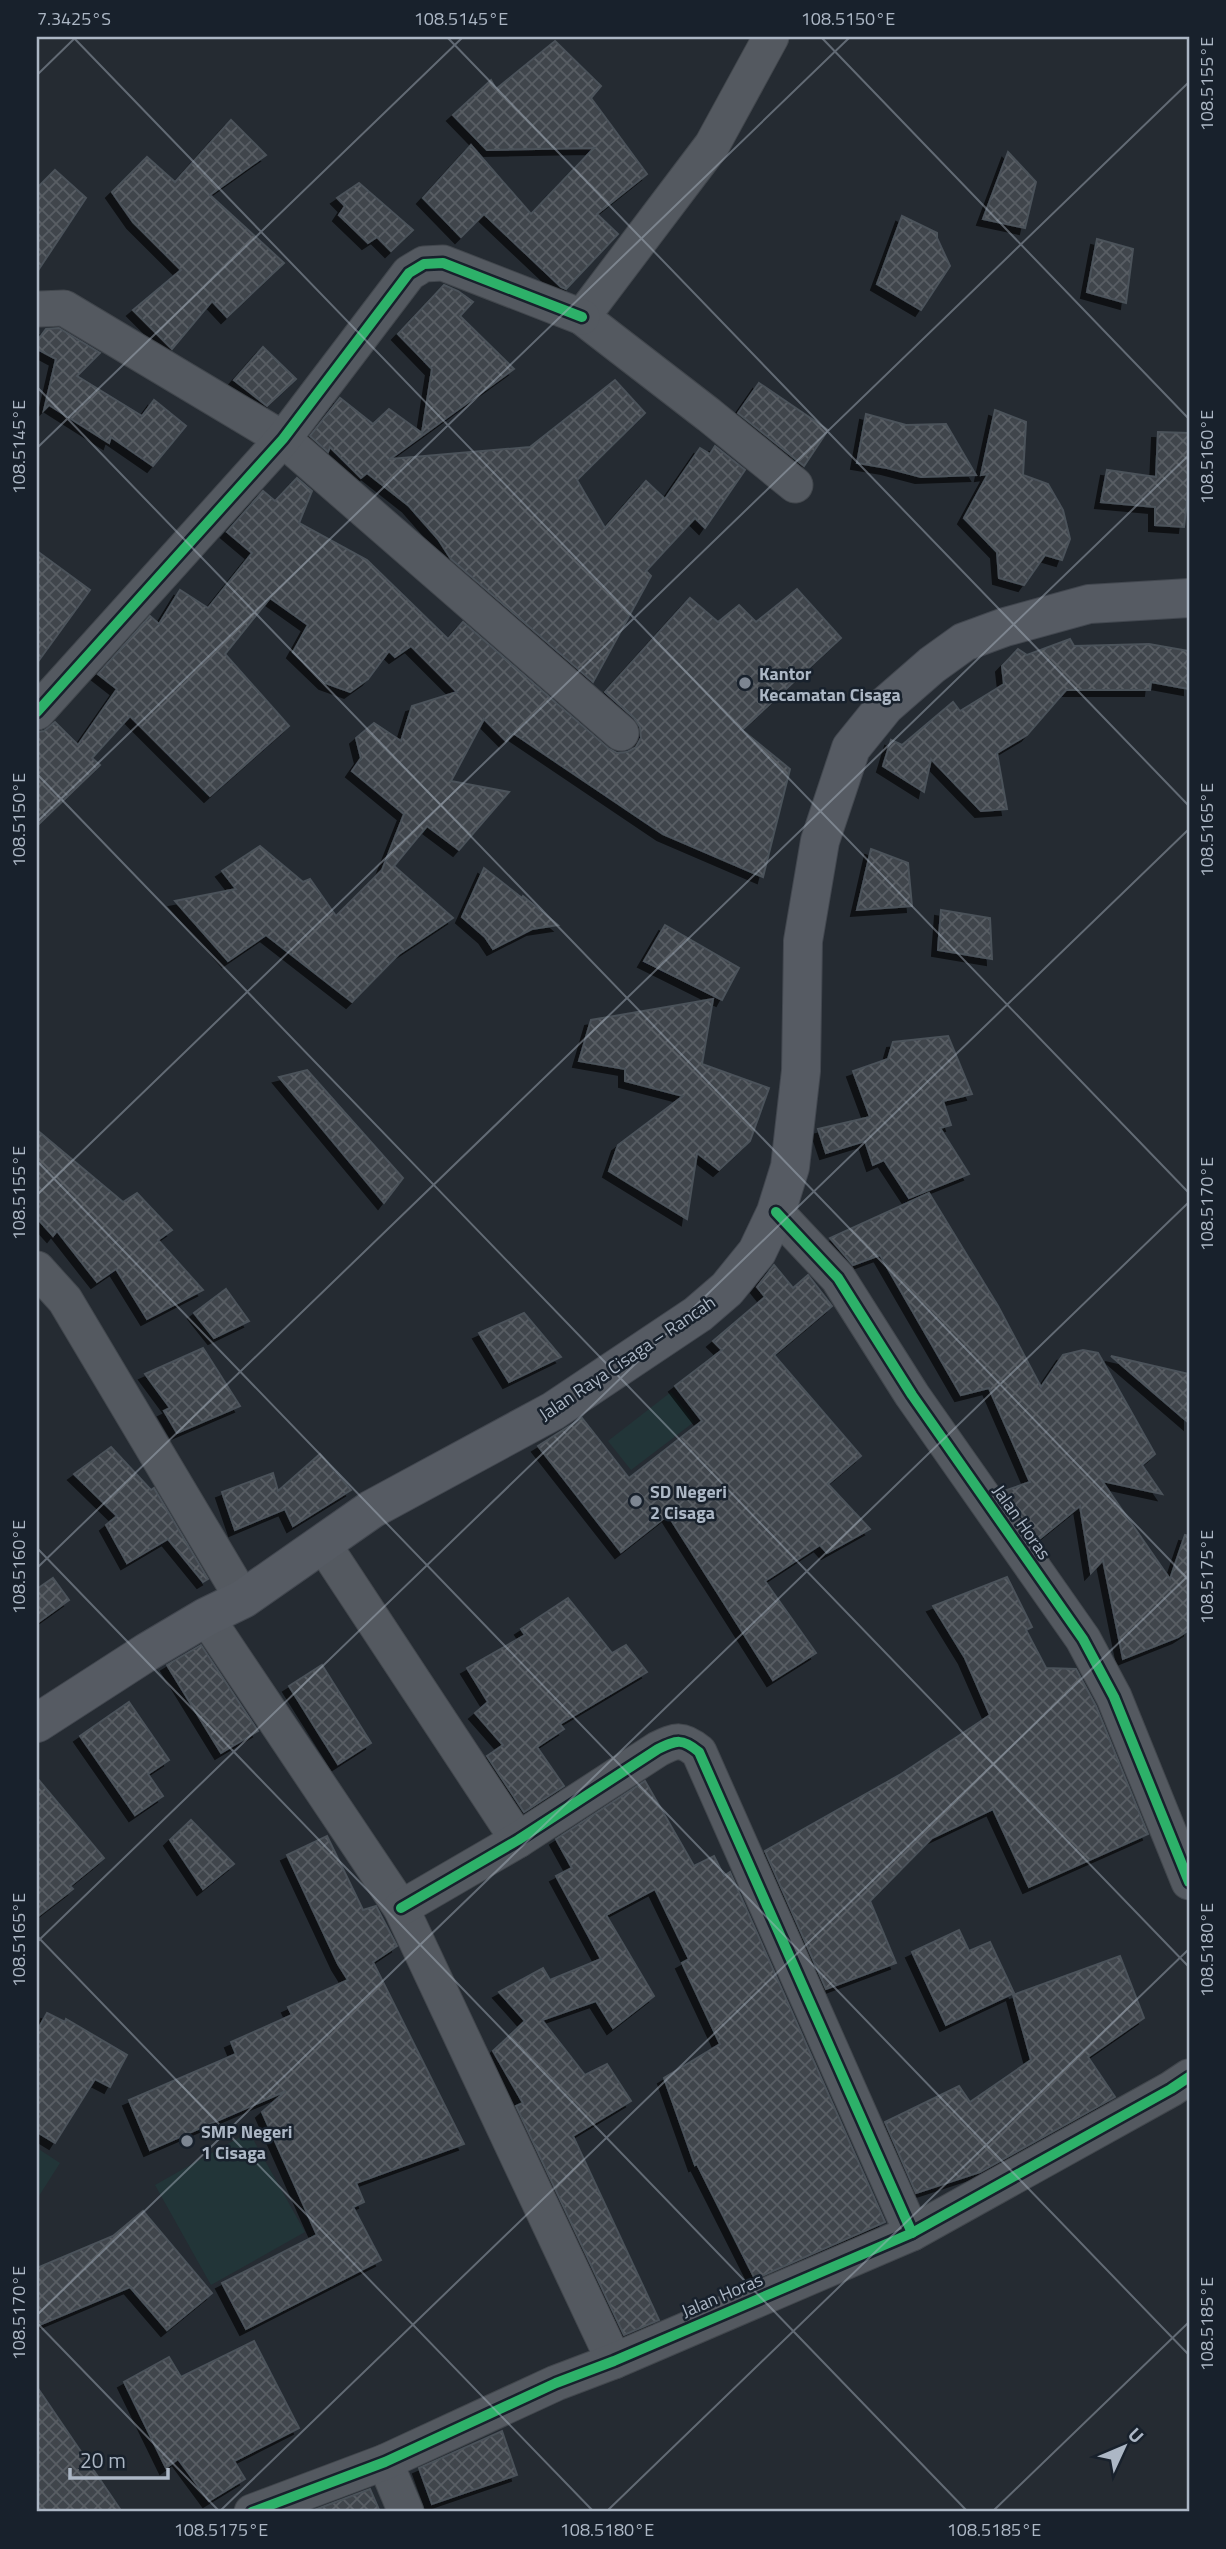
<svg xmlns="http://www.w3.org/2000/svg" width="1226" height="2549" font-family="'Titillium Web',sans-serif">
<defs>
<pattern id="building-cross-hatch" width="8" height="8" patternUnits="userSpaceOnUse" patternTransform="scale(1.75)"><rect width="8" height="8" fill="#40454c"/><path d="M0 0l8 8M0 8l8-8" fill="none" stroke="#595e64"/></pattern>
<filter id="shadow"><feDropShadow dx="-6" dy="6" stdDeviation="0" flood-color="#0009"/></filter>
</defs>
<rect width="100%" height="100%" fill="#252b32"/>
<g fill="#223538">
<path d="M671,1392L694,1422L631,1470L608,1441Z"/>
<path d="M249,2132L305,2232L211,2285L155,2185Z"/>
<path d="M37,2148L60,2163L37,2199Z"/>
</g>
<g fill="url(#building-cross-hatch)" stroke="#4b525a" stroke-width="2" filter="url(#shadow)">
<path d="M555,41L601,86L591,98L647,174L597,214L618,234L566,289L561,287L484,214L461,237L423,198L471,145L531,214L594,148L487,150L453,115L491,80L496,89Z"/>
<path d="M231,120L266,155L210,195L284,263L227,317L212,301L172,349L133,310L181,270L133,222L112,192L147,157L175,182Z"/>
<path d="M1008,152L1036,182L1025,228L983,219Z"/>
<path d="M55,170L86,198L37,272V188Z"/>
<path d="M359,183L413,230L391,251L377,237L368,243L339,215L345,206L337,198Z"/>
<path d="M902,216L937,233V238L950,266L921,310L877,284Z"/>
<path d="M1097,239L1133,249L1126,303L1087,292Z"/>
<path d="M444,285L458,291L473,302L460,316L514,369L390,459L530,447L615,380L645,413L577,480L605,528L646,481L665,499L700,448L710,454L715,446L745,470L705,528L695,518L646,571L651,576L593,682L451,559L438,539L409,506L367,473L361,478L330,447L328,452L310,436L340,398L373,424L389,409L422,433L432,369L398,334Z"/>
<path d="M59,328L100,353L77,376L142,416L154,400L186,426L153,466L111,437L109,443L49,405L44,410L56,359L37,349V341L46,329Z"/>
<path d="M263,347L296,379L267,406L234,380Z"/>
<path d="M759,383L828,430L804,466L738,413Z"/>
<path d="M995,410L1026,422L1023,475L1048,484L1063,510L1070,539L1062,560L1045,555L1024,585L999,578L997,552L964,518L988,474L981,475Z"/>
<path d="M866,414L906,425L946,424L976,475L921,477L887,468L857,463Z"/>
<path d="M1158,432L1189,433V484L1184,527L1155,525V507L1101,502L1107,470L1156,477Z"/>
<path d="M297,478L312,491L299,523L367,560L448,639L463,622L608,748L617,753L627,752L636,747L641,738L640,727L634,718L605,692L690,598L718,622L739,605L756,622L797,589L841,638L742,730L790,769L763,877L663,834L513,733L506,741L484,719L451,781L509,792L459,850L427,826L394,866L453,918L399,954L352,1002L266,935L228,961L175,901L236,889L222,871L260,846L303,882L310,879L336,916L382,870L404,814L352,771L361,758L356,738L374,723L401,741L412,706L457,692L411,646L395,657L389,651L368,679L350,692L325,683L293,652L308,625L270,598L225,654L289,726L210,796L130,716L92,758L100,765L37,826V732L44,731L55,722L78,745L117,689L98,674L150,616L159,624L180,590L208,608L252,553L227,532L263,491L275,501Z"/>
<path d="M37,551L90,590L37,663Z"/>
<path d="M1070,639L1074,646L1149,644L1189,651V689L1151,682L1150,690H1066L1027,735L997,753L1007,809L981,811L931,759L924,792L883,766L891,740L902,745L953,702L960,711L1004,684L1002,666L1018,649L1027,655Z"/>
<path d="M871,849L908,863L912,906L857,910Z"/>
<path d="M484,868L522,898L523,896L558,925L532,929L493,949L485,937L462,917Z"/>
<path d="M941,910L990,918L992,959L938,950Z"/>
<path d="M665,925L739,968L722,1000L644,961Z"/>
<path d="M713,999L702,1064L769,1088L750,1141L719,1170L697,1153L687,1219L609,1171L618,1145L683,1096L625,1081V1069L579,1061L591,1020Z"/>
<path d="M948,1036L972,1094L943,1101L951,1125L940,1128L969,1174L909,1198L884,1160L873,1165L865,1141L826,1153L818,1129L870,1117L853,1071L888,1059L893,1042Z"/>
<path d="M307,1070L403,1178L384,1203L279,1077Z"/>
<path d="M37,1130L123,1202L137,1193L172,1230L158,1240L203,1290L147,1319L116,1269L97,1282L57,1231L53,1236L37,1218Z"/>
<path d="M929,1193L998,1306L1041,1387L1063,1355L1083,1350L1098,1353L1155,1454L1142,1465L1162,1494L1102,1481L1170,1579L1185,1535L1189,1536V1630L1178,1637L1123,1659L1103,1560L1091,1573L1080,1506L1038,1540L1004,1491L1030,1482L989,1388L961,1395L880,1255L853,1265L830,1238Z"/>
<path d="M774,1265L793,1288L808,1275L832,1306L774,1355L861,1456L828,1484L870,1529L827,1553L820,1545L765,1581L816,1653L773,1680L668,1515L621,1552L538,1446L582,1418L629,1478L702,1421L675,1386L722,1350L713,1341L765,1297L757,1287Z"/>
<path d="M226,1289L249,1321L214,1338L194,1313Z"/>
<path d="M524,1313L561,1357L509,1382L479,1333Z"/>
<path d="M203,1348L240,1406L177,1433L164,1411L170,1408L145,1374Z"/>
<path d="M1111,1356L1189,1374V1423Z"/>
<path d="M111,1447L151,1490L154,1488L208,1579L203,1582L168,1539L127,1563L106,1525L117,1516L74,1474Z"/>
<path d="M320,1454L351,1490L293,1526L285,1509L235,1530L222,1492L273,1473L278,1491Z"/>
<path d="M1007,1577L1032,1627L1026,1630L1046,1668L1076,1669L1096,1706L1148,1834L1029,1887L993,1809L932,1838L870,1901L896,1963L826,1989L765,1851L901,1774L990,1715L965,1658L933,1606Z"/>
<path d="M53,1578L69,1600L37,1623V1589Z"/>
<path d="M568,1598L612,1653L626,1645L647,1672L560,1724L564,1729L537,1747L564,1786L524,1812L487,1756L503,1745L475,1713L488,1702L467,1668L525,1635L521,1629Z"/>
<path d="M201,1645L258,1731L221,1753L167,1665Z"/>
<path d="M322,1665L371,1743L338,1764L289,1686Z"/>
<path d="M129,1702L169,1760L148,1774L163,1796L135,1815L80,1736Z"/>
<path d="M37,1778L104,1858L70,1886L73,1889L37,1917Z"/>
<path d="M645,1781L694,1866L714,1856L724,1876L730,1872L885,2222L755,2279L697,2164L695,2165L664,2078L720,2044L682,1963L689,1959L655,1889L606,1915L654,1996L613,2028L596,2001L542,2020L585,2075L607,2064L631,2101L573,2136L659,2320L624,2335L516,2106L523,2103L493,2051L525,2021L499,1992L543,1968L550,1980L601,1959L556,1876L572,1868L556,1839Z"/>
<path d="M191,1820L234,1864L203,1889L170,1840Z"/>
<path d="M327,1836L363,1910L376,1906L397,1946L373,1962L464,2144L356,2183L364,2202L353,2207L381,2260L246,2329L222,2283L317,2235L262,2112L286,2091L150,2150L129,2100L236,2054L231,2042L292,2015L288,2007L348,1980L338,1964L287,1855Z"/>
<path d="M959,1930L969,1951L990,1942L1014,1993L946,2025L912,1952Z"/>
<path d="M1120,1956L1144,2018L1088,2057L1115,2097L980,2172L916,2193L885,2122L959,2086L970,2102L1031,2060L1013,1995Z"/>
<path d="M47,2013L65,2022L66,2019L127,2055L110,2087L95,2079L55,2143L37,2132V2031Z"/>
<path d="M143,2211L212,2293L167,2330L130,2287L37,2326V2268L113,2236Z"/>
<path d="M254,2341L299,2428L234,2461L245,2479L209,2501L178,2459L166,2468L124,2382L169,2357L181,2377Z"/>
<path d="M37,2387L122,2512H37Z"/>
<path d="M502,2431L517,2475L432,2504L419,2468Z"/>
<path d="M370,2489L380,2512H309Z"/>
</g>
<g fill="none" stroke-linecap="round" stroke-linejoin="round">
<g stroke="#42474d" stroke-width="37">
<g id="minor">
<path d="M771,37L712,145L582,317L709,415L795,485"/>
<path d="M40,309L64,308L283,439L621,733"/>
<path d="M37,712L283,439L409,273L424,264L443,263L582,317"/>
<path d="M776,1212L838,1278L912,1395L1083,1639L1114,1697L1189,1882"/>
<path d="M37,1269L65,1300L243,1599"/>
<path d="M323,1544L518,1840"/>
<path d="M206,1617L401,1908L614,2361"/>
<path d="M401,1908L518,1840L658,1749C677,1740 682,1738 699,1752L912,2233"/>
<path d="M385,2462L406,2512"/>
<path d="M252,2512L385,2462L556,2383L614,2361L912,2233L1171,2089L1189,2077"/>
</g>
</g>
<g stroke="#42474f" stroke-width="40">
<path id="major" d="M37,1723L147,1652L206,1617L243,1599L372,1509L553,1411L698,1314L727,1289L757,1252L776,1212L790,1167L801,1071L803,941L820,841L851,748L885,706L932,665L964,642L1005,627L1089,604L1189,598"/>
</g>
<use href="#minor" stroke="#545960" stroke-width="35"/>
<use href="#major" stroke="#565b63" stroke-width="38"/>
<g stroke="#18212c" stroke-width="15">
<g id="cycleway">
<path d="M37,712L283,439L409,273L424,264L443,263L582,317"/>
<path d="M776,1212L838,1278L912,1395L1083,1639L1114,1697L1189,1882"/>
<path d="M401,1908L518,1840L658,1749C677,1740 682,1738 699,1752L912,2233"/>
<path d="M252,2512L385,2462L556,2383L614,2361L912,2233L1171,2089L1189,2077"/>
</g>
</g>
<use href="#cycleway" stroke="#2db169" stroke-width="10"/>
</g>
<path fill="none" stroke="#acb7c5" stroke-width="2" stroke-opacity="0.45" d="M73,37L1189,1193M447,37L1189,806M821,37L1189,419M37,75L76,37M37,387L1189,1580M37,448L463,37M37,774L1189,1967M37,822L850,37M37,1161L1189,2355M37,1195L1189,82M37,1548L968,2512M37,1568L1189,455M37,1936L594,2512M37,1942L1189,829M37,2315L1189,1202M37,2323L220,2512M219,2512L1189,1575M606,2512L1189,1949M992,2512L1189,2322"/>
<g fill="#7d8692" stroke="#18212c" stroke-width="2.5">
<circle cx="745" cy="683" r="7"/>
<circle cx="636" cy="1501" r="7"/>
<circle cx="187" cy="2141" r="7"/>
</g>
<g text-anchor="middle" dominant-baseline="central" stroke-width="5" stroke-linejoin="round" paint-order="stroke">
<g font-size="18" font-weight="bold" fill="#acb7c5" stroke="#18212c" text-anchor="start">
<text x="759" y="673">Kantor<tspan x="759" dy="21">Kecamatan Cisaga</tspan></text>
<text x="650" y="1491">SD Negeri<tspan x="650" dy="21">2 Cisaga</tspan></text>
<text x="201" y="2131">SMP Negeri<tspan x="201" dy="21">1 Cisaga</tspan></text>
</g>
<g font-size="18" fill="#acb7c5" stroke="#18212c">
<text transform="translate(627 1358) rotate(-34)">Jalan Raya Cisaga – Rancah</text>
<text transform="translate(1022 1522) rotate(55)">Jalan Horas</text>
<text transform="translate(722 2295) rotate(-23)">Jalan Horas</text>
</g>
</g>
<rect width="1226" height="2549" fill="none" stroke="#18212c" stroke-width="77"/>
<g transform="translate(1124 2447) rotate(46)" stroke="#18212c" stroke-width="5" paint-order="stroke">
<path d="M0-5L12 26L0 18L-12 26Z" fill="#acb7c5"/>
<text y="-10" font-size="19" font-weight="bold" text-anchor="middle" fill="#acb7c5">U</text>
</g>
<path d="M70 2468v10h98v-10" fill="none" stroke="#acb7c5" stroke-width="3.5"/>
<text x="80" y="2468" font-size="21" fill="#acb7c5" stroke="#18212c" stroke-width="5" paint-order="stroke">20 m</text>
<rect x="38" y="38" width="1150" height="2472" fill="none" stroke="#acb7c5" stroke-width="2.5"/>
<g font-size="18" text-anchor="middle" fill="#acb7c5">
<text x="74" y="25">7.3425°S</text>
<text x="461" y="25">108.5145°E</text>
<text x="848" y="25">108.5150°E</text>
<text transform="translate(1207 84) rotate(-90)" y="6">108.5155°E</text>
<text transform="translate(19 447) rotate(-90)" y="6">108.5145°E</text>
<text transform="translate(1207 457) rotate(-90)" y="6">108.5160°E</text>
<text transform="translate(19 820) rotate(-90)" y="6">108.5150°E</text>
<text transform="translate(1207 830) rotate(-90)" y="6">108.5165°E</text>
<text transform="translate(19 1193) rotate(-90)" y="6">108.5155°E</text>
<text transform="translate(1207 1204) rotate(-90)" y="6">108.5170°E</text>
<text transform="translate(19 1567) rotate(-90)" y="6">108.5160°E</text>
<text transform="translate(1207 1577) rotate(-90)" y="6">108.5175°E</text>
<text transform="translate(19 1940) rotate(-90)" y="6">108.5165°E</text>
<text transform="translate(1207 1950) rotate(-90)" y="6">108.5180°E</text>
<text transform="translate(19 2313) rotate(-90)" y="6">108.5170°E</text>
<text transform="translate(1207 2324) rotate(-90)" y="6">108.5185°E</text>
<text x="221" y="2536">108.5175°E</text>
<text x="607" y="2536">108.5180°E</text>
<text x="994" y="2536">108.5185°E</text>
</g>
</svg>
